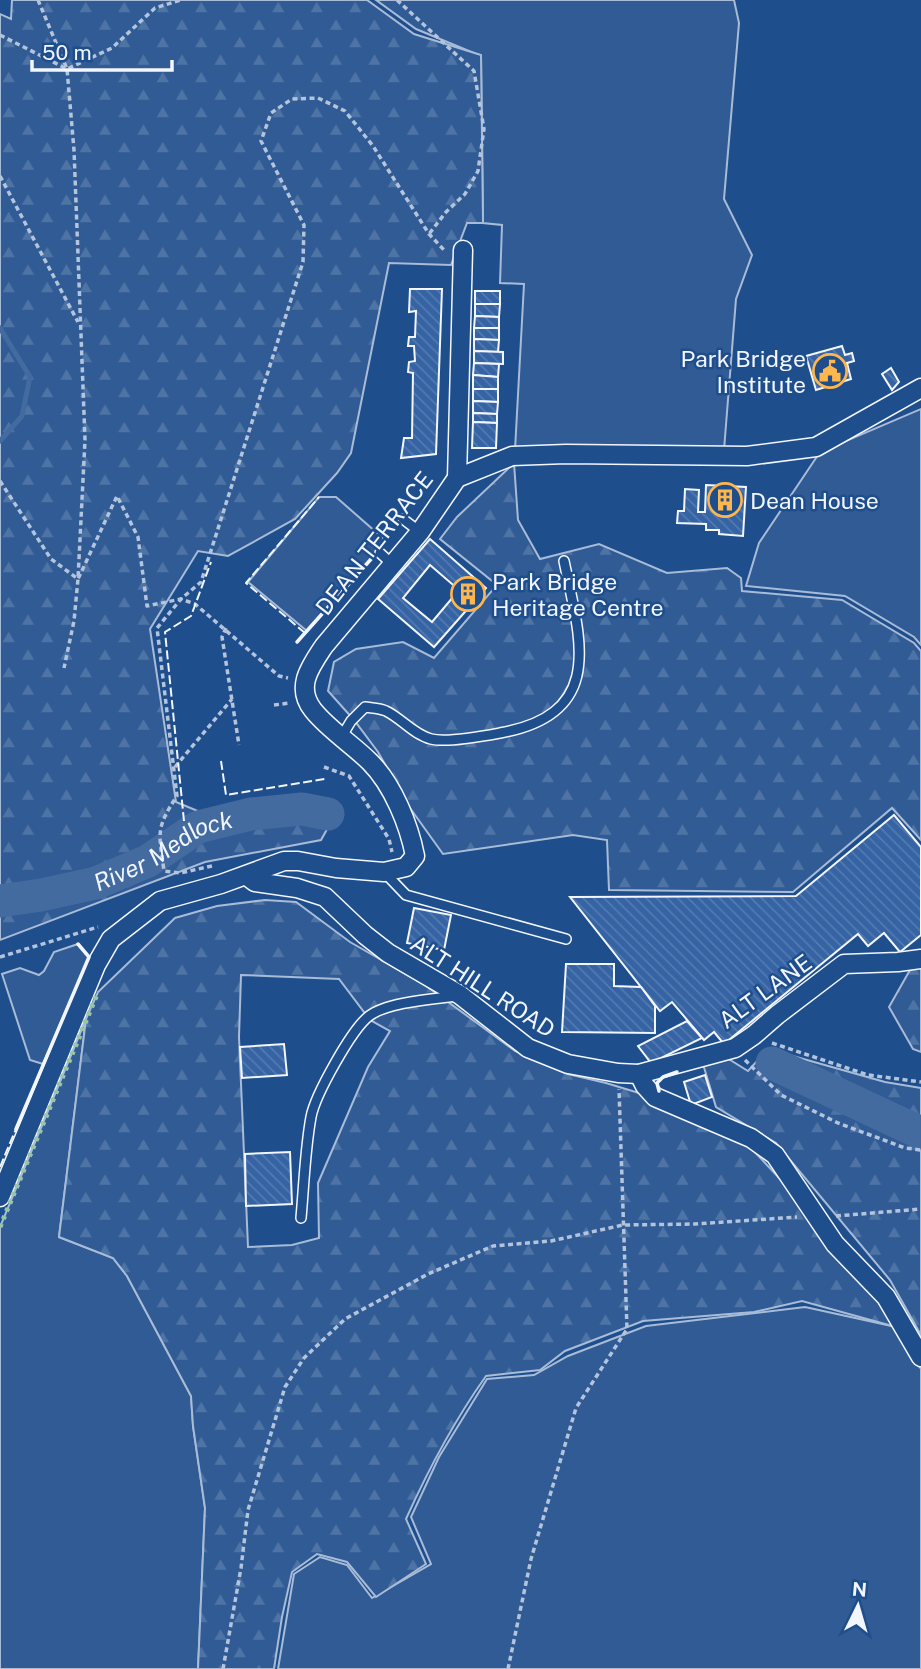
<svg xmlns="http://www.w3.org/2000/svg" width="921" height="1669" font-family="'Public Sans',sans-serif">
<defs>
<pattern id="forest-firs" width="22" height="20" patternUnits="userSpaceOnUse" patternTransform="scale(1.75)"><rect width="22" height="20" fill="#305b95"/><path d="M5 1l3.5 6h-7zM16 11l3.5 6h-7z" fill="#4e73a5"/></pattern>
<pattern id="building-back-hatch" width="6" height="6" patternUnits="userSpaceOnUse" patternTransform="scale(1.75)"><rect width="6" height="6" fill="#3563a3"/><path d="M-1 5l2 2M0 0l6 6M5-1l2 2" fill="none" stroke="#537ab1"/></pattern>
</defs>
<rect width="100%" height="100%" fill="#1f4e8c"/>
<g fill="#305b95" stroke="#a8bbd7" stroke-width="2">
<path d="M376,0H734L739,23L724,199L752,255L736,299L724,450H515L524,284L500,283L502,225L483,223L481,56L416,29Z"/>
<path d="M921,409V645L914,637L845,596L746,586L759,543L820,452Z"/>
<path d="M319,497H336L385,540L372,558L307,631L248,582Z"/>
<path d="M78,944L89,957L43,1064L30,1060L2,974L20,968L39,975L44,971L54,952Z"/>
<path d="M86,1019L59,1237L113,1258L127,1276L191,1396L193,1426L205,1508L198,1669H0V1227Z"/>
<path d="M805,1307L896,1327L921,1369V1669H278L294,1574L320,1557L347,1565L372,1598L431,1564L411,1517L439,1457L487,1379L534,1375L568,1356L646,1326Z"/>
</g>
<g fill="url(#forest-firs)" stroke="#a8bbd7" stroke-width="2" fill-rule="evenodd">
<path d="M12,0H367L414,34L481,55L483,223H467L451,265L389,263L351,453L337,473L295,519L228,556L198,551L150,629L176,802L229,824L340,806L321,840L205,862L0,940V14L11,19Z"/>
<path d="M514,463L518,520L540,559L599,544L667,573L727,568L741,578L742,591L842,600L914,643L921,651V840L892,808L793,892L609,890L607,840L573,835L443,854L410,808L378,752L354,720L328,691L334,662L356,649L403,642L434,658L497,585L440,539L457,517Z"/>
<path d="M265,900L296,902L350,942L425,985L515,1051L568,1074L606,1083L639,1093L749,1146L782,1181L817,1232L878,1297L896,1327L802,1301L754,1312L643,1321L565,1351L540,1370L486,1376C454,1421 429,1468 406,1519L426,1564L376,1597L347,1562L317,1554L292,1572L282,1617L274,1669H198L205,1508L193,1426L191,1396L127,1276L113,1258L59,1237L86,1019L98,992L175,918L217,906ZM241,975L339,979L370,1020L390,1031L368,1067L318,1183L319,1238L292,1245L248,1247L239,1037Z"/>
<path d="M921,964V1052L913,1049L889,1007L910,970Z"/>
<path d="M768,1049L885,1082L921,1088V1335L890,1280L776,1143L716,1107L703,1064L727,1058L748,1071Z"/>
</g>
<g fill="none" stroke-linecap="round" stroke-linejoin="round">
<path stroke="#446ba0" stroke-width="5" d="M0,328L30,377L22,416L0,441"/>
<g stroke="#446ba0" stroke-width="33">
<path id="s1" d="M0,901L41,895L96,883L148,861L198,827L251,814L302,809L328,814"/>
<path d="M772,1063L921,1133"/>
</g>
</g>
<g fill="url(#building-back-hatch)" stroke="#f2f6ff" stroke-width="2" fill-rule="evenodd">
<path d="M410,289H442L436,454L401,458L404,438H412L413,373L408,372L409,362L415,361L414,346H408L409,337H415L416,311L409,312Z"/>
<rect x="475" y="291" width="25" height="13"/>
<path d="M475,304H500L499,317L475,316Z"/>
<path d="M475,316L499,317V328H474Z"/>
<path d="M474,328H499V340L474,339Z"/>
<path d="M474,339L499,340L498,352L474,351Z"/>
<path d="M842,346L845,355L852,353L854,361L847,363L851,379L816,390L806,356Z"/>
<path d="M474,351L503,352V364L474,363Z"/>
<path d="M474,363L499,364L498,377L473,375Z"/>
<path d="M891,368L899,382L892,390L882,374Z"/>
<path d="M473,375L498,377V389H473Z"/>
<path d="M473,389H498V402L473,401Z"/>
<path d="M473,401L498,402L497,414L473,413Z"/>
<path d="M473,413L497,414V423L473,422Z"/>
<path d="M473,422L497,423L496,448H472Z"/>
<path d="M706,485L746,487L743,536L719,534V530H706V524L677,523L678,511H684L685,489L699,490L698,512H705Z"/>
<path d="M430,539L486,588L434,647L378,599ZM430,565L459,590L432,622L403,598Z"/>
<path d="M894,815L921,847V935L900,952L884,933L868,946L858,934L724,1044L714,1032L704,1040L672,1002L660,1011L570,897L796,896Z"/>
<path d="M414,908L451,915L444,950L407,943Z"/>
<path d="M566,964H614V986L641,987L655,1006V1033L562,1032Z"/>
<path d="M687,1021L702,1038L651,1063L638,1046Z"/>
<path d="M284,1044L287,1075L242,1078L240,1047Z"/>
<path d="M705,1075L712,1097L691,1105L684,1082Z"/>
<path d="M290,1152L292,1204L246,1206L245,1154Z"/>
</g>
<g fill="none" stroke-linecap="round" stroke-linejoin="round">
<g stroke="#f2f6ff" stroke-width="12">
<g id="lane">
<path d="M403,519L420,532"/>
<path d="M380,553L393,565"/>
<path d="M342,736L351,721L365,707C371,708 380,708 386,711C401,718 414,735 431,739C447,743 484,736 500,733C607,714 580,639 564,561"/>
<path d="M384,872L406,895L566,939"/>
<path d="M301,1218C304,1185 305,1150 311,1117C315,1095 352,1029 369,1016C387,1002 434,999 457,996"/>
</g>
</g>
<g stroke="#f2f6ff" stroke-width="21">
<g id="street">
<path d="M457,478L463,250"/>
<path d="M247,876L255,882L297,888L325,897L365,935L388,953L460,995L528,1048L568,1064L618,1073L639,1074L735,1048L754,1035L777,1015L844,964L898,962L921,959"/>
<path d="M639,1074L645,1086L655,1097L751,1138L775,1155L835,1244L886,1297L921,1357"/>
<path d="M0,1197L96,965L111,939L160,901L221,884L284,861H298L336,868L384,872L406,867L415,856C409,825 393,785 370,762C352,744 329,730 313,710C295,687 310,667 324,646L420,532L457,478L512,456L566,454L747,456L816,447L921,388"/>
</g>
</g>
<g stroke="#b3c4dc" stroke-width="3.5" stroke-dasharray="5 3.5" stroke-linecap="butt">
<path d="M38,0L67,69L112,48L155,8L181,0"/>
<path d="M397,0L474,71L484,129L478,171L465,194L446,212L429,234"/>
<path d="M0,35L67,69L74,150L85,440L78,579L74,621L64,668"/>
<path d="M0,176L78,322"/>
<path d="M0,481L51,559L78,579L117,496L138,537L147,606L181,599L195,604L279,676L288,678"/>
<path d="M226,628L222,637L239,745"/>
<path d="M274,705L290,703"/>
<path d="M175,767L232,699"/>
<path d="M324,767L349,776L389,839L392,852"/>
<path d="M212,866L180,873L164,871C159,833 155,829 177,796L157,628L181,599L201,582L303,262L304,225L261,141L271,113L292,99L318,98L345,111L373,146L429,234L445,251"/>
<path d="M0,957L98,927"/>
<path d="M772,1043L868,1075L921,1082"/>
<path d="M745,1060L781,1095L838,1123L905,1148L921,1150"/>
<path d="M836,1216L921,1209"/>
<path d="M223,1669L241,1568L248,1510L285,1387L304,1358L345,1319L428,1274L493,1246L551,1241L623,1225L695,1224L797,1217"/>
<path d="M508,1669L531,1559L576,1408L627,1329L619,1089"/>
</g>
<use href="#lane" stroke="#1f4e8c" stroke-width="9"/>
<use href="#street" stroke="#1f4e8c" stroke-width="18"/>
<path stroke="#97c8a6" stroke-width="5" stroke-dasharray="3.5 5" stroke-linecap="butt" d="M0,1227L98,992"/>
<g stroke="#f2f6ff" stroke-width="2" stroke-dasharray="9 3.5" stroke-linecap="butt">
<path d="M305,633L246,583L319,497"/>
<path d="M221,761L226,795L325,779"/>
<path d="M184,821L165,632L191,616L211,562"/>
<path d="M0,1167L16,1129"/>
</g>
<g stroke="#f2f6ff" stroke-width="3.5">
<path d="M297,642L372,558"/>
<path d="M659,1091L657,1083L663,1077L677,1072"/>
<path d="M16,1129L89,957L78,944"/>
</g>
</g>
<defs>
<g id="civic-ring" transform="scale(1.75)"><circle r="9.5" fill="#1f4e8c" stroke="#ffb74d" stroke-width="1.5"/><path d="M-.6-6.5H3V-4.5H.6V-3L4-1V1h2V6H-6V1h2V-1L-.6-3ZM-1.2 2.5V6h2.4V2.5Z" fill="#ffb74d"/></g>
<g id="building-ring" transform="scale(1.75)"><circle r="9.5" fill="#1f4e8c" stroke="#ffb74d" stroke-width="1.5"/><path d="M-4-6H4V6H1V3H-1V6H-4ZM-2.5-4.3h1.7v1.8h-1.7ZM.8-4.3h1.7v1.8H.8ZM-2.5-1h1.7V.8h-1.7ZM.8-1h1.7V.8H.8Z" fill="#ffb74d"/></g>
</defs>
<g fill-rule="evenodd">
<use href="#civic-ring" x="830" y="371"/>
<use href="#building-ring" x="725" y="500"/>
<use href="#building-ring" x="468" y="594"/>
</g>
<g text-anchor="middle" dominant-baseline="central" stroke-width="5" stroke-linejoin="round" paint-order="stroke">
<g font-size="23" fill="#f2f6ff" stroke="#1f4e8c" text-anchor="start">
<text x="806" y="358" text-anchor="end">Park Bridge<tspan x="806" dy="26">Institute</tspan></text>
<text x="750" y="500">Dean House</text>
<text x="492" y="581">Park Bridge<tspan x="492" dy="26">Heritage Centre</tspan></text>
</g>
<g font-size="23" fill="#f2f6ff" stroke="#1f4e8c">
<text transform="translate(374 543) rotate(-52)">DEAN TERRACE</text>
<text transform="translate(483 986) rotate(33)">ALT HILL ROAD</text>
<text transform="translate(765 991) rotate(-36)">ALT LANE</text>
</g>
<g font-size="24" font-style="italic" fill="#f2f6ff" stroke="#1f4e8c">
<text stroke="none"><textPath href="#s1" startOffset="173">River Medlock</textPath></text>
</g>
</g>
<g transform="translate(858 1606) rotate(5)" stroke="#1f4e8c" stroke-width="5" paint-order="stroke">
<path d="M0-5L12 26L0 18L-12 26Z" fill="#f2f6ff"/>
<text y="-10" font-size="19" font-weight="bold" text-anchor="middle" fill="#f2f6ff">N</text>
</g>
<path d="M32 60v10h140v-10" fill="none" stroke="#f2f6ff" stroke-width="3.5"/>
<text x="42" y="60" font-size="21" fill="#f2f6ff" stroke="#1f4e8c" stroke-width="5" paint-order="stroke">50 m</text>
</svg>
